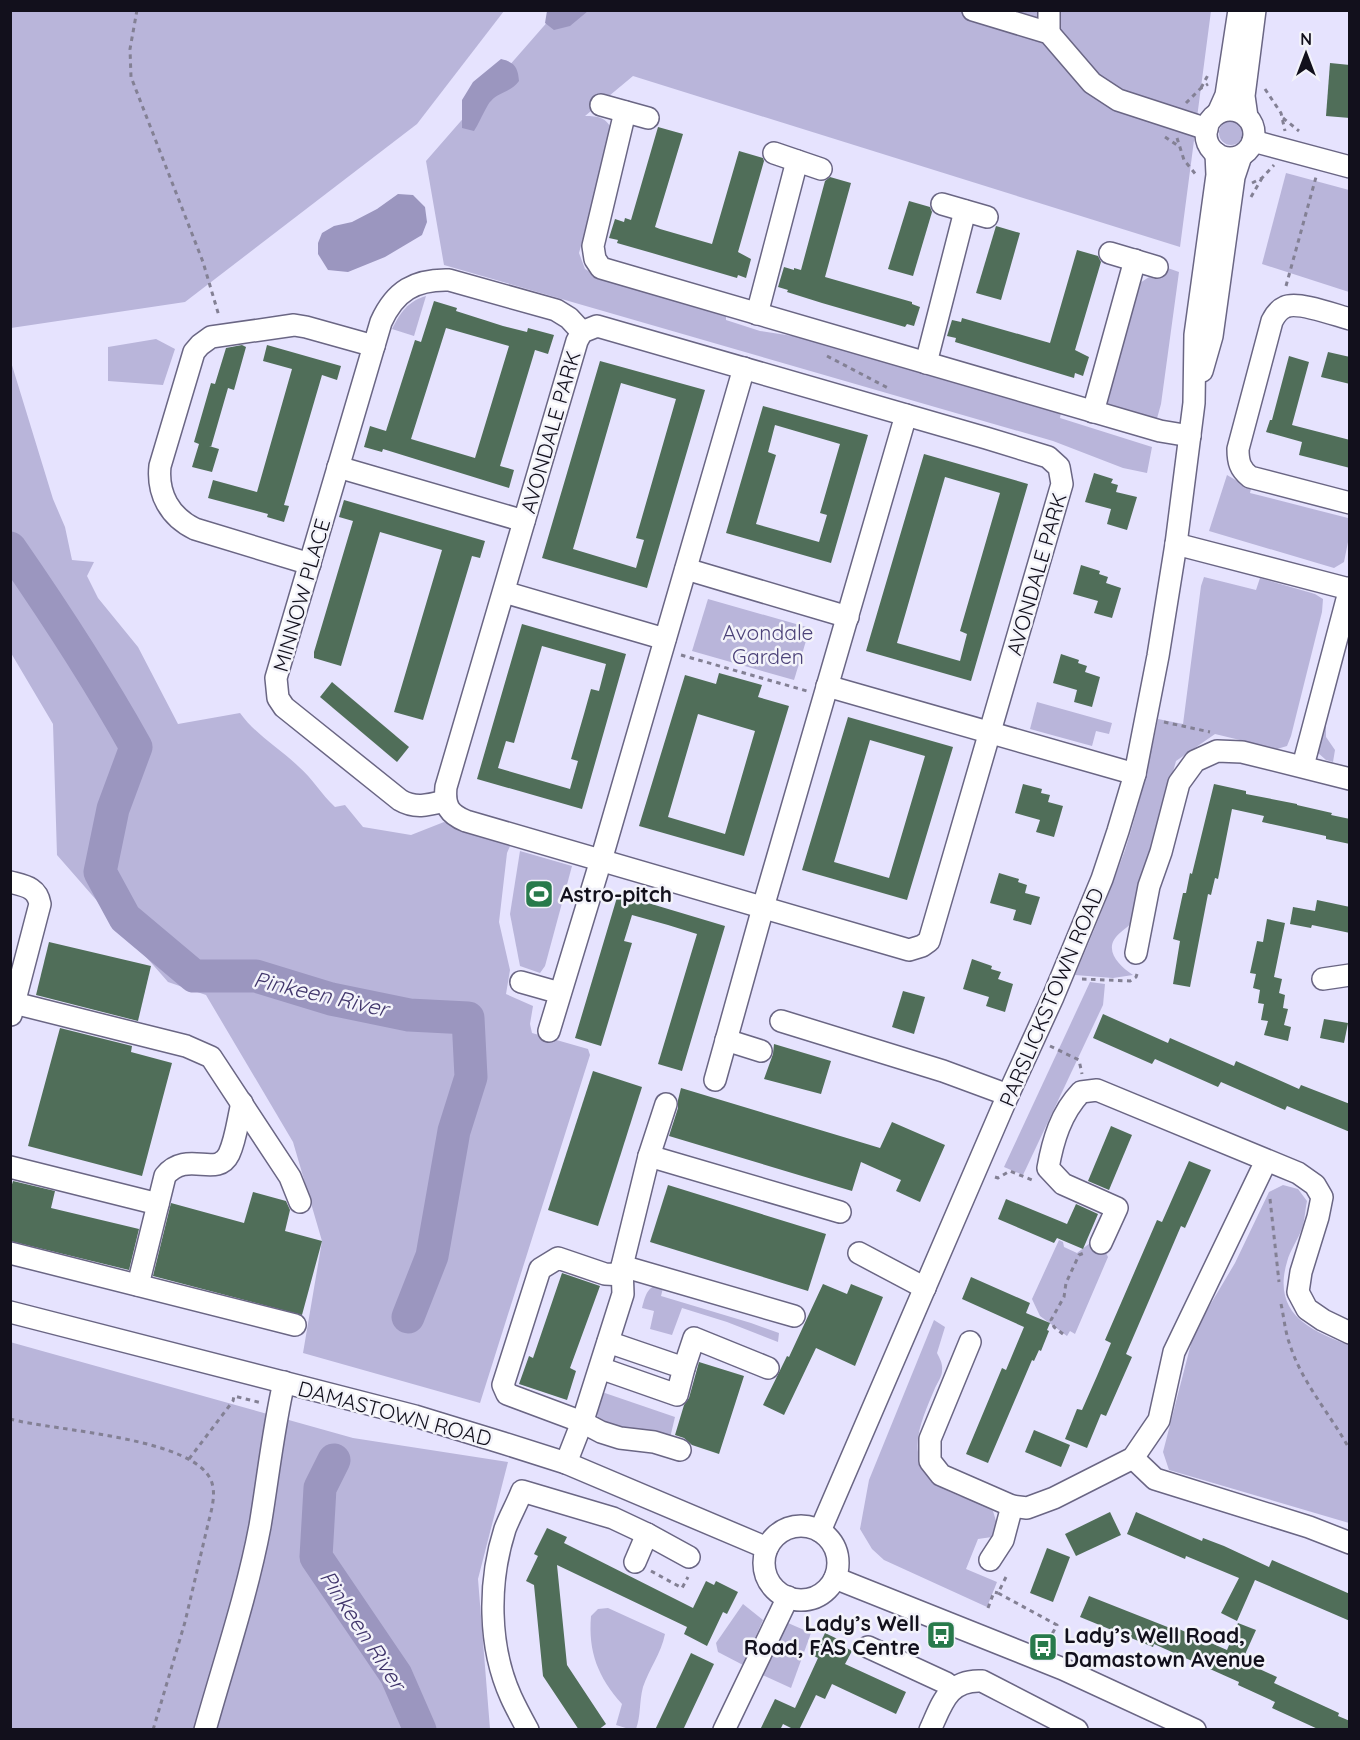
<svg xmlns="http://www.w3.org/2000/svg" width="1360" height="1740" font-family="Quicksand,sans-serif">
<rect width="100%" height="100%" fill="#e6e3fe"/>
<g fill="#b9b5da">
<path d="M10,11L11,10L504,11L417,124L185,302L11,328Z"/>
<path d="M557,11H1211L1180,247L633,76L585,116C598,116 606,117 613,131L579,253L585,269L599,277L726,315V320L760,331L799,337L1061,412L1060,418L1152,447L1147,473L1123,468L1053,441L444,265L426,161Z"/>
<circle cx="1231" cy="133" r="12"/>
<path d="M1286,173L1349,190V292L1262,264Z"/>
<path d="M1162,266L1179,272L1161,404L1156,422L1108,407L1104,402L1137,285L1149,277L1156,279Z"/>
<path d="M426,296L414,336L392,329C400,313 408,301 426,296Z"/>
<path d="M156,339L175,349L163,385L108,381V347Z"/>
<path d="M11,362L53,499L65,527L72,560L94,562L87,576L98,598L138,647L178,724L240,713C256,735 278,747 298,766C313,779 321,794 335,807L345,805L363,827L411,835L444,822L507,842L510,846L507,853L499,922L510,970L506,994L533,1006L530,1024L532,1033L588,1049L590,1055L480,1403L303,1353L322,1241L293,1142L206,995L168,982L57,855L53,724L11,653Z"/>
<path d="M1227,475L1251,489L1250,493L1348,518L1349,537L1344,562L1334,568L1209,531Z"/>
<path d="M1204,577L1256,590L1260,578L1315,594L1323,599L1322,612L1291,736L1287,746L1277,749L1215,734L1176,761L1133,918C1130,926 1127,927 1121,932C1101,948 1118,965 1133,975L1113,978L1075,975C1093,933 1110,892 1125,850C1139,807 1149,763 1158,719L1183,724L1201,586Z"/>
<path d="M708,599L810,628L794,680L692,651Z"/>
<path d="M1037,702L1112,723L1109,734L1096,731L1092,746L1030,729Z"/>
<path d="M1326,720V737L1335,750L1333,762L1326,760L1317,752Z"/>
<path d="M520,851L572,866L545,966L540,973L520,966L510,914Z"/>
<path d="M1090,982L1105,984L1103,1005L1023,1175L1004,1167Z"/>
<path d="M1283,1185L1298,1189L1307,1201C1305,1210 1305,1220 1302,1228C1298,1240 1290,1250 1287,1262C1272,1313 1309,1330 1349,1345V1523L1169,1470L1163,1452L1194,1332L1235,1263L1269,1192Z"/>
<path d="M1059,1240L1063,1242L1064,1247L1077,1253L1094,1240L1108,1246L1106,1253L1108,1257L1075,1334L1070,1331L1067,1336L1040,1316L1032,1299Z"/>
<path d="M664,1284L661,1296L751,1323L779,1333L778,1342L727,1322L682,1308L672,1335L650,1329L654,1311L642,1308C646,1293 648,1285 664,1284Z"/>
<path d="M934,1320L945,1327L937,1353C940,1359 943,1364 942,1371C942,1376 938,1382 935,1388C924,1415 906,1449 928,1475C944,1496 972,1497 993,1511L996,1521L997,1533L992,1537L978,1539L966,1569L997,1582L987,1607L884,1560L872,1549L860,1529L869,1480Z"/>
<path d="M10,1342L353,1438L508,1462L478,1579L490,1729H11Z"/>
<path d="M599,1391L675,1417L670,1438L598,1421L595,1398Z"/>
<path d="M743,1604L763,1620L743,1665L718,1652L716,1643Z"/>
<path d="M608,1608L665,1634C661,1654 649,1669 643,1687C639,1702 641,1716 636,1729H629L616,1725L622,1704C598,1677 588,1652 591,1616L598,1609Z"/>
<path d="M788,1623L811,1633L791,1688L758,1673L777,1634Z"/>
</g>
<g fill="#9b96bf">
<path d="M547,11V10L588,11L570,26L554,30L545,23Z"/>
<path d="M501,59C515,62 518,68 519,81C511,92 499,92 491,101C487,104 479,124 474,131L462,128V100L473,82Z"/>
<path d="M398,194L413,195L425,207L427,222L422,235L385,257L348,272L328,270L318,254V243L322,233L334,226L352,222L377,209Z"/>
</g>
<g fill="none" stroke-linecap="round" stroke-linejoin="round">
<g stroke="#9b96bf" stroke-width="33">
<path d="M10,548C55,613 98,679 136,747L113,809L100,872L125,918L194,976H256L331,999L409,1015L468,1018L471,1077L454,1131L432,1256L408,1317"/>
<path d="M334,1460L320,1488L316,1557L396,1675L420,1730"/>
</g>
</g>
<g fill="#506e59" fill-rule="evenodd">
<path d="M1330,63L1350,65V118L1326,116Z"/>
<path d="M658,127L683,134L655,227L660,229L712,244L739,151L763,158L764,161L738,252L751,259L746,278L738,275L737,278L652,253L617,243L618,240L609,238L615,219L624,222L625,218L631,220Z"/>
<path d="M830,177L851,183L825,277L912,302V304L920,307L914,326L907,324L905,327L822,303L787,292L788,290L778,287L784,267L794,270V268L801,270L825,181Z"/>
<path d="M909,201L930,207L932,212L913,276L888,269Z"/>
<path d="M996,226L1020,233L1001,300L976,293Z"/>
<path d="M1077,250L1098,256L1101,262L1075,350L1089,357L1083,376L1075,373L1074,378L955,342L956,338L947,336L952,320L961,322L962,318L1050,343Z"/>
<path d="M434,301L457,308L456,311L503,326L527,332L528,328L554,335L548,354L535,350L500,466L514,470L509,488L383,449L382,452L364,447L370,426L386,431L415,340L421,342ZM446,328L509,346L475,458L411,439Z"/>
<path d="M242,345L246,347L234,390L228,388L211,447L209,446L219,449L212,472L192,467L199,444L194,442L211,383L215,384L226,348Z"/>
<path d="M267,345L341,366L337,380L322,375L284,505L289,506L284,522L267,517L268,514L208,498L213,480L257,492L292,369L263,361Z"/>
<path d="M1328,352L1350,357V384L1321,377Z"/>
<path d="M1289,356L1309,362L1292,425L1350,440V468L1299,455L1302,442L1266,432L1270,420H1272Z"/>
<path d="M600,361L705,390L647,588L542,558ZM621,383L676,399L636,538L644,540L636,568L573,549Z"/>
<path d="M763,406L868,435L831,563L726,533ZM775,425L840,444L820,513L827,515L819,542L756,524L776,455L768,452Z"/>
<path d="M924,454L1028,484L971,681L866,651ZM945,477L1000,493L960,631L967,634L960,661L897,643Z"/>
<path d="M1094,473L1113,479L1111,483L1118,485L1116,492L1137,497L1127,530L1107,524L1111,509L1085,502Z"/>
<path d="M344,500L485,541L480,558L472,556L423,720L394,712L442,550L380,532L341,666L314,658V652L353,521L339,517Z"/>
<path d="M1081,565L1100,571L1099,574L1108,577L1106,583L1121,588L1112,618L1094,613L1098,601L1073,594Z"/>
<path d="M522,624L626,654L582,809L477,779ZM542,646L606,664L599,691L591,689L584,714L571,759L578,761L570,789L498,768L506,741L514,743Z"/>
<path d="M1061,654L1079,660L1078,663L1087,666L1085,672L1100,677L1092,707L1074,702L1077,690L1053,683Z"/>
<path d="M719,673L762,685L758,697L789,706L744,856L639,826L685,675L716,684ZM698,714L755,731L725,834L668,817Z"/>
<path d="M332,682L409,747L397,762L320,697Z"/>
<path d="M848,717L953,747L907,900L802,870ZM870,740L925,756L889,878L834,862Z"/>
<path d="M1023,784L1042,789L1041,793L1050,795L1048,802L1063,806L1054,837L1036,832L1040,820L1015,813Z"/>
<path d="M1214,784L1246,791V794L1297,804V805L1332,813L1331,815L1350,819V844L1326,839V836L1262,822L1264,816L1232,809L1218,879L1215,878L1211,895L1208,894L1190,987L1173,984L1180,941L1173,939L1183,893H1186L1190,873L1192,874Z"/>
<path d="M999,873L1019,879L1018,882L1027,885L1025,893L1040,897L1031,925L1013,920L1016,910L990,903Z"/>
<path d="M618,894L725,926L682,1071L658,1064L697,934L668,925L632,915L624,941L632,943L601,1046L575,1038Z"/>
<path d="M1317,900L1350,907V933L1312,925L1311,928L1290,924L1293,907L1315,911Z"/>
<path d="M1267,919L1285,923L1274,977L1282,979L1279,993L1285,995L1283,1008L1288,1009L1284,1025L1291,1027L1288,1041L1264,1035L1268,1021L1261,1020L1264,1004L1258,1003L1260,990L1253,988L1256,974L1250,973L1257,941L1263,942Z"/>
<path d="M49,942L151,966L138,1021L36,995Z"/>
<path d="M972,959L992,966L991,969L1001,972L998,979L1013,984L1005,1012L986,1006L989,997L963,989Z"/>
<path d="M903,991L925,997L914,1034L892,1027Z"/>
<path d="M1103,1014L1168,1043L1170,1038L1234,1066L1236,1061L1299,1089L1301,1085L1350,1104V1132L1287,1106L1285,1110L1221,1082L1218,1087L1155,1059L1152,1064L1093,1038Z"/>
<path d="M1324,1019L1348,1023L1344,1043L1320,1038Z"/>
<path d="M60,1028L132,1046L131,1052L172,1063L142,1176L28,1146Z"/>
<path d="M774,1044L831,1061L821,1094L764,1079L773,1054Z"/>
<path d="M593,1071L642,1087L598,1226L548,1210Z"/>
<path d="M681,1088L880,1148L892,1122L945,1145L920,1202L896,1191L901,1180L861,1162L852,1191L669,1136L678,1108V1100Z"/>
<path d="M1111,1126L1132,1135L1109,1190L1088,1181Z"/>
<path d="M1189,1161L1211,1170L1185,1228L1181,1226L1126,1354L1132,1357L1106,1416L1101,1414L1087,1448L1065,1439L1077,1409L1082,1410L1097,1376L1111,1343L1105,1340L1157,1220L1162,1222Z"/>
<path d="M13,1181L55,1191L51,1208L139,1229L129,1270L10,1241V1191Z"/>
<path d="M668,1185L826,1234L808,1291L650,1242Z"/>
<path d="M253,1192L286,1201L290,1210L285,1231L322,1241L302,1315L153,1276L171,1203L244,1223Z"/>
<path d="M1006,1199L1067,1224L1076,1204L1098,1214L1083,1249L1057,1238L1054,1243L998,1219Z"/>
<path d="M562,1273L600,1286L570,1368L576,1371L567,1400L519,1384L529,1356L533,1358Z"/>
<path d="M971,1277L1030,1303L1026,1313L1050,1323L1047,1330L1049,1331L1041,1351L1039,1350L1034,1361L1032,1360L988,1463L966,1454L1002,1368L1006,1370L1024,1327L962,1299Z"/>
<path d="M823,1284L847,1294L851,1284L883,1297L855,1366L816,1348L784,1415L763,1405L787,1356L789,1357Z"/>
<path d="M699,1362L744,1376L719,1454L692,1445L684,1438L675,1435L684,1405L689,1398Z"/>
<path d="M1034,1430L1070,1445L1061,1467L1025,1452Z"/>
<path d="M1110,1512L1121,1535L1076,1556L1065,1534Z"/>
<path d="M1136,1512L1202,1541L1203,1538L1224,1546L1269,1567L1272,1560L1350,1594V1621L1255,1580L1237,1621L1221,1613L1239,1578L1186,1556L1185,1559L1127,1534Z"/>
<path d="M547,1528L567,1537L564,1543L693,1608L706,1581L714,1585L716,1581L738,1592L727,1614L723,1612L707,1646L684,1634L687,1627L557,1565L567,1665L606,1724L598,1730H579L543,1676L534,1585L526,1581L538,1556L534,1554Z"/>
<path d="M1047,1548L1070,1557L1053,1602L1030,1593Z"/>
<path d="M1089,1596L1170,1628L1172,1626L1227,1650L1238,1623L1256,1630L1242,1661L1277,1677L1274,1683L1339,1713L1338,1716L1350,1721V1730H1320L1272,1708L1275,1702L1238,1685L1239,1682L1154,1644L1153,1647L1080,1617Z"/>
<path d="M825,1633L846,1643L845,1647L852,1651L845,1664L906,1692L896,1714L832,1684L825,1699L816,1695L799,1730H795L783,1724L780,1730H760L775,1699L795,1708L818,1658L814,1656Z"/>
<path d="M691,1653L714,1664L683,1730H655Z"/>
</g>
<g fill="none" stroke-linecap="round" stroke-linejoin="round">
<g stroke="#6a6684" stroke-width="24">
<g id="minor">
<path d="M973,10L1049,33L1092,83L1118,100L1207,129"/>
<path d="M1049,33V10"/>
<path d="M601,105L648,118"/>
<circle cx="1230" cy="134" r="24"/>
<path d="M625,112L593,246L595,259L601,268L1160,431L1190,436"/>
<path d="M1218,113L1226,95L1239,10"/>
<path d="M1247,117L1244,96L1255,10"/>
<path d="M1253,141L1350,167"/>
<path d="M774,153L821,169"/>
<path d="M942,204L987,217"/>
<path d="M1110,253L1157,267"/>
<path d="M757,314L797,161"/>
<path d="M1350,319C1335,315 1298,301 1285,307C1278,310 1275,315 1272,321L1238,449C1238,462 1240,469 1250,477L1350,503"/>
<path d="M597,326L986,438L1048,457L1059,467L1062,484L929,941L922,946L909,950L466,821C449,814 444,806 446,787L577,341L582,332Z"/>
<path d="M926,363L965,211"/>
<path d="M1202,371L1212,336L1234,177L1241,156"/>
<path d="M1093,412L1135,260"/>
<path d="M338,467L524,521"/>
<path d="M1176,544L1349,589"/>
<path d="M310,564L195,529C170,517 157,494 160,466L194,352L200,345L211,337L294,325L306,327L374,346"/>
<path d="M686,569L848,617"/>
<path d="M504,592L665,639"/>
<path d="M827,686L1135,774"/>
<path d="M1303,766L1350,588"/>
<path d="M445,801C429,805 415,809 400,800L284,707L278,698L276,678L381,322C395,291 415,279 449,280L556,310L569,318L582,332"/>
<path d="M10,882C25,886 37,887 40,904L11,1015"/>
<path d="M1136,953L1149,886L1161,852L1179,783L1195,761L1217,751L1242,752L1350,779"/>
<path d="M1323,979L1350,975"/>
<path d="M521,982L560,993"/>
<path d="M10,1002L186,1046L211,1057L290,1177L300,1202"/>
<path d="M781,1021L943,1071L1008,1095"/>
<path d="M549,1031L604,850L744,368"/>
<path d="M726,1040L761,1051"/>
<path d="M715,1080L766,897L906,415"/>
<path d="M649,1156L840,1212"/>
<path d="M10,1167L158,1204"/>
<path d="M1101,1243L1117,1208L1063,1184L1048,1168C1053,1140 1061,1113 1081,1092L1097,1090L1298,1173L1315,1185L1322,1197L1318,1217L1301,1272L1298,1292L1307,1309L1323,1320L1350,1333"/>
<path d="M10,1253L295,1325"/>
<path d="M859,1253L925,1288"/>
<path d="M622,1266L794,1316"/>
<path d="M623,1275L605,1274L558,1258L540,1269L503,1385L507,1394L582,1422L601,1432L620,1438L654,1442L680,1450"/>
<path d="M138,1285L165,1176C187,1149 217,1179 229,1154C236,1139 238,1119 242,1103"/>
<path d="M10,1312L415,1416L503,1443L566,1463L767,1548"/>
<path d="M970,1342L930,1439V1461L941,1475L1012,1506L1027,1508L1054,1498L1133,1458L1159,1420L1174,1352L1266,1161"/>
<path d="M600,1368L677,1395L684,1368L608,1342"/>
<path d="M684,1368L694,1338L768,1368"/>
<path d="M1133,1458L1155,1479L1309,1527L1350,1543"/>
<path d="M566,1463L584,1417L623,1294L622,1266L649,1156L666,1104"/>
<circle cx="801" cy="1563" r="37"/>
<path d="M820,1531L1008,1095L1053,997L1102,879L1118,831L1135,774L1158,656L1176,544L1194,403L1195,335L1217,175L1216,153"/>
<path d="M990,1560L1003,1540L1012,1506"/>
<path d="M635,1562L647,1534"/>
<path d="M835,1578L1063,1669L1195,1730"/>
<path d="M868,1647L946,1683L952,1689"/>
<path d="M205,1730C224,1662 247,1595 260,1526C268,1478 273,1430 284,1382"/>
<path d="M528,1730C522,1719 516,1708 511,1697C488,1646 488,1582 505,1529C510,1516 517,1504 522,1491L613,1518L647,1534L689,1557"/>
<path d="M724,1730L788,1597"/>
<path d="M930,1730C942,1704 948,1679 982,1681L1077,1730"/>
</g>
</g>
<g stroke="#838094" stroke-width="3" stroke-dasharray="4.5 4.5" stroke-linecap="butt">
<path d="M137,10L130,49L131,77L203,262L219,316"/>
<path d="M1201,88L1208,75"/>
<path d="M1265,89L1281,113L1285,131"/>
<path d="M1186,103L1200,89L1208,84"/>
<path d="M1283,118L1299,131"/>
<path d="M1165,137L1177,145"/>
<path d="M1177,138L1184,160L1197,176"/>
<path d="M1252,183L1262,178L1274,165"/>
<path d="M1251,197L1262,178"/>
<path d="M1286,286L1316,177"/>
<path d="M827,356L890,389"/>
<path d="M681,655L807,691"/>
<path d="M1164,722L1210,732"/>
<path d="M1082,979L1130,981L1136,977L1138,971"/>
<path d="M1050,1046L1079,1060L1082,1074"/>
<path d="M995,1177L998,1178L1010,1171L1032,1180"/>
<path d="M1270,1199L1279,1282"/>
<path d="M1281,1304C1284,1317 1285,1332 1290,1345C1302,1383 1331,1415 1350,1450"/>
<path d="M1063,1334L1054,1327L1051,1320L1064,1297L1066,1283L1079,1255L1084,1253"/>
<path d="M10,1419C53,1431 198,1437 212,1483C216,1496 211,1512 208,1524L185,1622L153,1730"/>
<path d="M189,1459L233,1401L234,1396L262,1403"/>
<path d="M651,1571L682,1588L688,1577"/>
<path d="M1006,1577L998,1593L1057,1625L1051,1636"/>
<path d="M988,1608L994,1592L998,1593"/>
</g>
<use href="#minor" stroke="#fff" stroke-width="21"/>
</g>
<defs>
<g id="stadium-square" transform="scale(1.5)"><rect x="-9" y="-9" width="18" height="18" rx="4" fill="#287a4b" stroke="#f3f3fa"/><path d="M0-5a6.5 5 0 1 0 0 10a6.5 5 0 1 0 0-10ZM-3.5-1.8h7v3.6h-7Z" fill="#fff"/></g>
<g id="bus-square" transform="scale(1.5)"><rect x="-9" y="-9" width="18" height="18" rx="4" fill="#287a4b" stroke="#f3f3fa"/><path d="M-5-6H5V4H4V6H2V4H-2V6H-4V4H-5ZM-3.5-4V0h7V-4ZM-3.5 1.2v1.5H-2V1.2ZM2 1.2v1.5H3.5V1.2Z" fill="#fff"/></g>
</defs>
<g fill-rule="evenodd">
<use href="#stadium-square" x="539" y="894"/>
<use href="#bus-square" x="941" y="1635"/>
<use href="#bus-square" x="1043" y="1647"/>
</g>
<g text-anchor="middle" dominant-baseline="central" stroke-width="5" stroke-linejoin="round" paint-order="stroke">
<g font-size="21" fill="#12101c" stroke="#f3f3fa">
<text transform="translate(550 432) rotate(-74)">AVONDALE PARK</text>
<text transform="translate(1036 574) rotate(-74)">AVONDALE PARK</text>
<text transform="translate(301 595) rotate(-74)">MINNOW PLACE</text>
<text transform="translate(1051 997) rotate(-67)">PARSLICKSTOWN ROAD</text>
<text transform="translate(395 1413) rotate(15)">DAMASTOWN ROAD</text>
</g>
<g font-size="21" fill="#4b4178" stroke="#f3f3fa">
<text x="768" y="632">Avondale<tspan x="768" dy="24">Garden</tspan></text>
</g>
<g font-size="21" font-weight="bold" fill="#12101c" stroke="#f3f3fa" text-anchor="start">
<text x="560" y="894">Astro-pitch</text>
<text x="920" y="1623" text-anchor="end">Lady’s Well<tspan x="920" dy="24">Road, FAS Centre</tspan></text>
<text x="1064" y="1635">Lady’s Well Road,<tspan x="1064" dy="24">Damastown Avenue</tspan></text>
</g>
<g font-size="22" font-style="italic" fill="#40356b" stroke="#f3f3fa">
<text transform="translate(321 994) rotate(13)">Pinkeen River</text>
<text transform="translate(363 1630) rotate(57)">Pinkeen River</text>
</g>
</g>
<rect width="1360" height="1740" fill="none" stroke="#12101c" stroke-width="24"/>
<g transform="translate(1306 54)" stroke="#f3f3fa" stroke-width="4.5" paint-order="stroke">
<path d="M0-4.5L10 22L0 15L-10 22Z" fill="#12101c"/>
<text y="-9" font-size="16" font-weight="bold" text-anchor="middle" fill="#12101c">N</text>
</g>
</svg>
